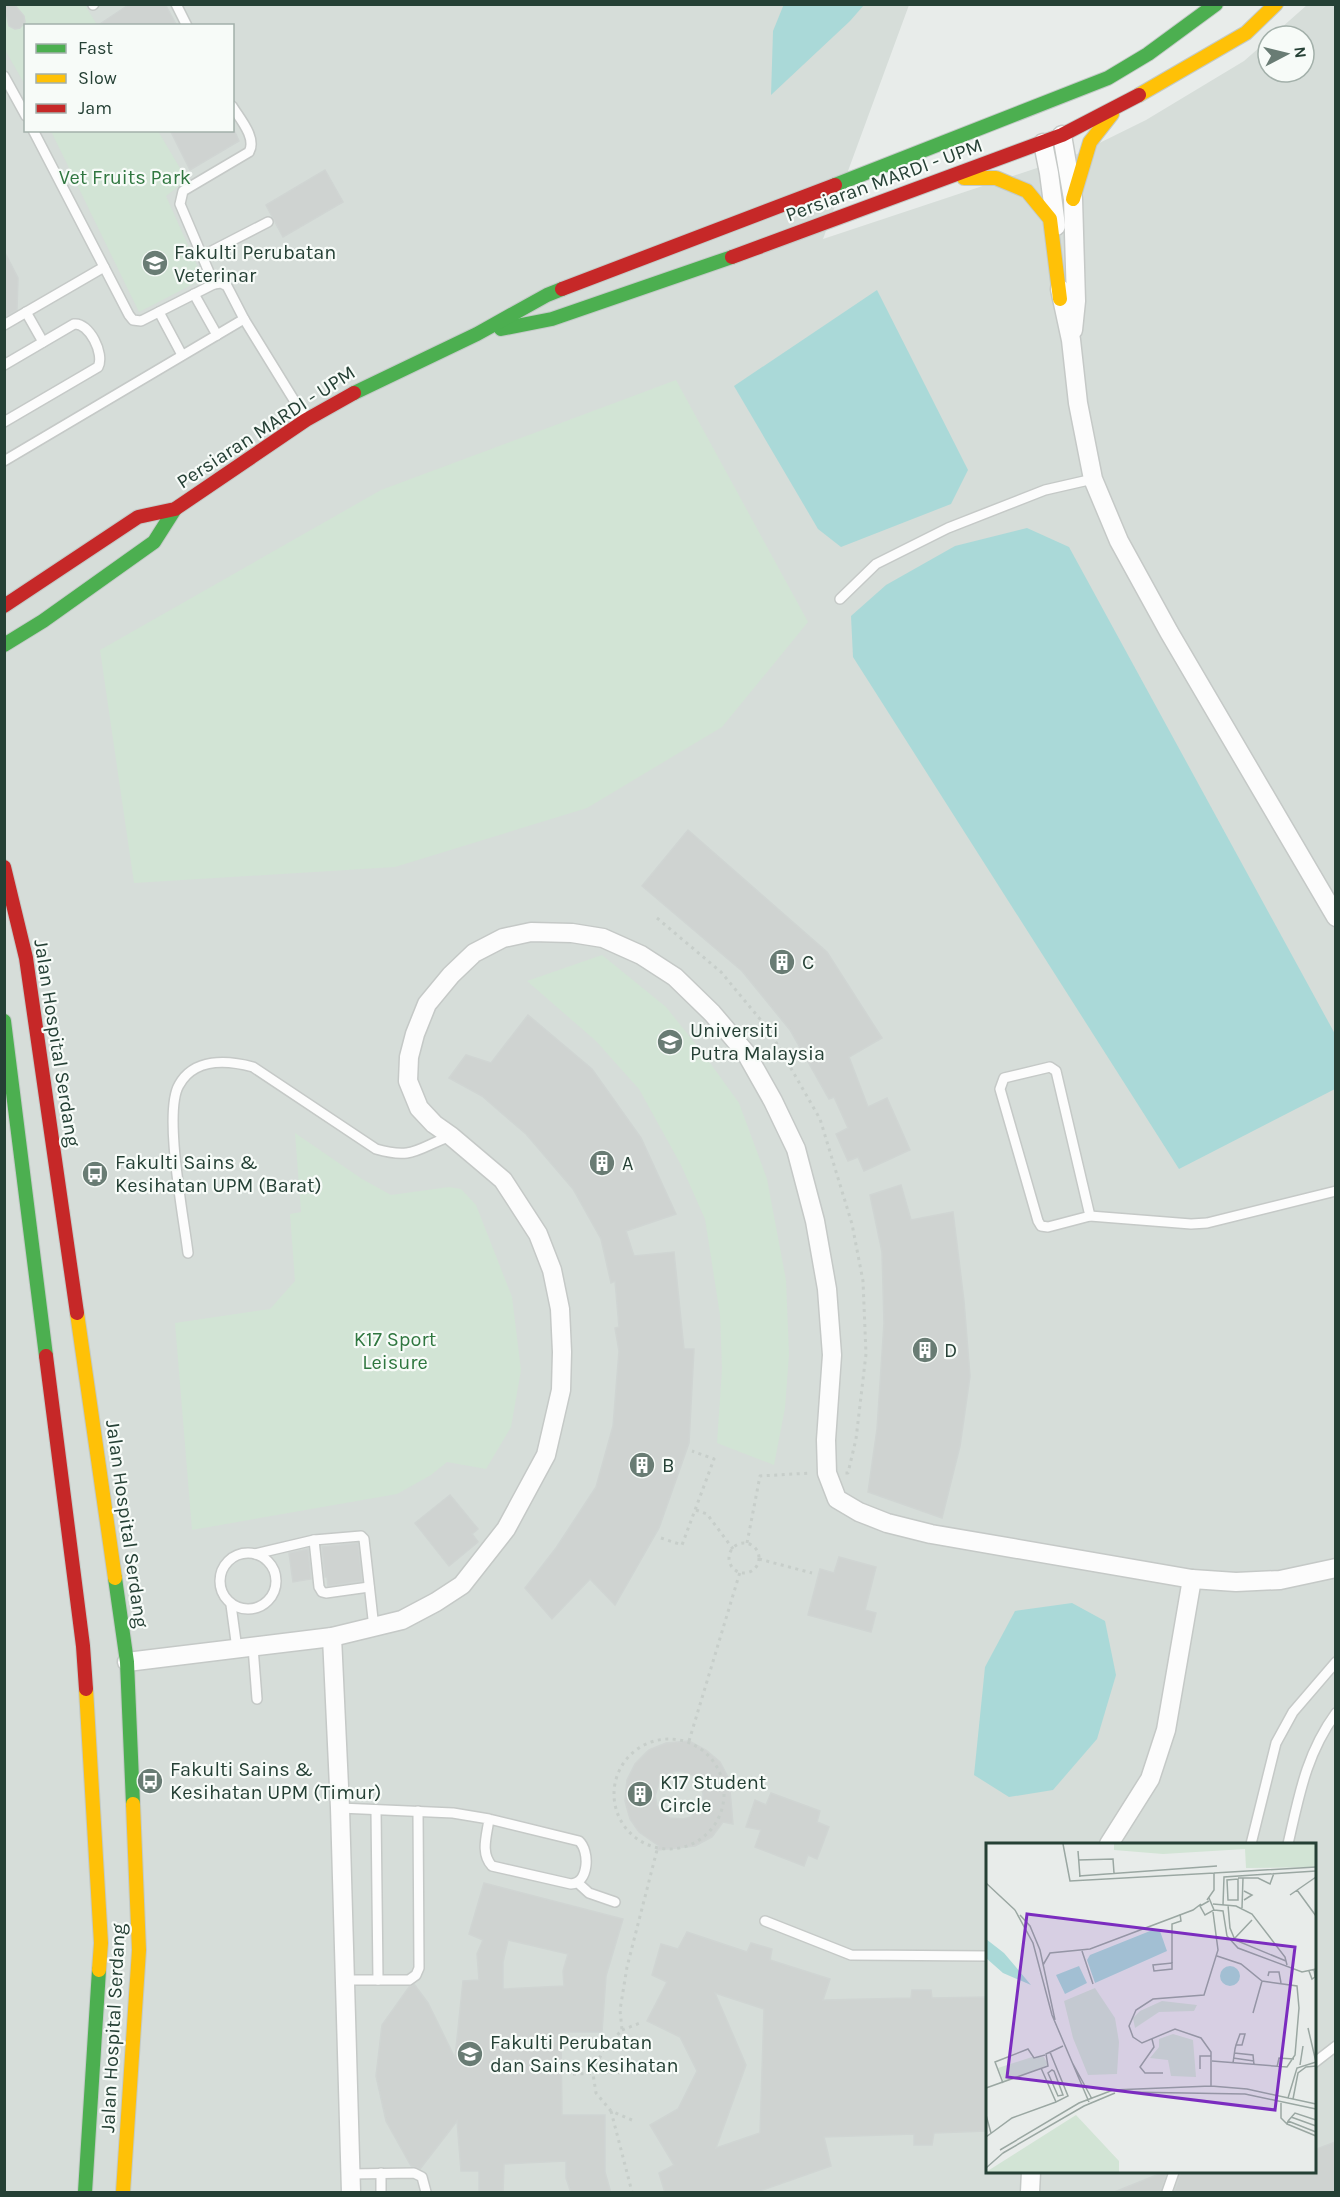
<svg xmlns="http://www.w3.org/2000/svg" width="1340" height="2197" font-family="Karla,sans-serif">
<rect width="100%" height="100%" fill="#e8ecea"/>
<path fill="#d6ddd9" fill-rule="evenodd" d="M5,5H909L823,239L1073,156L1146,120L1244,61L1268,40V72H1304V36H1272L1307,5H1335V2192H5ZM26,26H232V130H26ZM988,1844H1314V2172H988Z"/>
<g fill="#d2e4d5">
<path d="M5,5H85L97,25L26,26L25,85L5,50Z"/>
<path d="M51,131H158L187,180L166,196L203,279L139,312Z"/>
<path d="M676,380L808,622L722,727L587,808L395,867L134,883L100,650L381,490Z"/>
<path d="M602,955L666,1007L705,1056L739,1103L767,1179L786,1280L789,1354L785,1408L774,1465L717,1443L722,1369L720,1315L705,1219L681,1165L639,1089L596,1041L527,981Z"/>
<path d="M295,1133L362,1179L391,1195L449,1187L461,1189L476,1205L512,1297L521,1370L511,1427L486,1469L447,1462L431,1475L397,1494L192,1530L175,1323L270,1309L295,1281L290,1214L301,1212Z"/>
</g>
<g fill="#aad9d8">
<path d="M784,4L864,5L850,21L771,95L773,31Z"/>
<path d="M877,290L968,470L951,504L841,547L818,529L734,386Z"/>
<path d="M1027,528L1069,547L1335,1034V1089L1179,1169L853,657L851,616L886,585L955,546Z"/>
<path d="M1072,1603L1105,1621L1116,1675L1097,1739L1053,1790L1009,1797L974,1775L985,1667L1015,1611Z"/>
</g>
<g fill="#cfd3d1" stroke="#d0d5d3" stroke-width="1.5" fill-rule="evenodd">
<path d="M4,4H14L24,16L25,22L20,28L15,29L9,26Z"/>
<path d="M130,4H165L177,26H97Z"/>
<path d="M170,130H234L239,141L190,170Z"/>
<path d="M325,170L343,202L283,237L266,205Z"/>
<path d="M4,251L18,278L17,310L6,316Z"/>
<path d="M688,830L827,952L882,1038L849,1057L868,1107L887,1098L910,1150L864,1171L858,1157L848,1161L836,1134L848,1128L834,1097L829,1099L790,1030L742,971L642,886Z"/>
<path d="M528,1015L592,1069L641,1138L676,1214L626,1231L634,1256L674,1252L684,1349H694L689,1443L659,1528L615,1605L590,1579L552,1619L525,1588L556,1548L596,1487L613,1426L619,1351L615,1328L619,1327L615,1281L611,1283L601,1239L573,1189L526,1134L482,1096L449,1078L466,1055L491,1063Z"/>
<path d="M901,1185L911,1220L953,1212L964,1301L970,1376L960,1446L942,1518L868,1492L877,1429L884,1323L882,1252L870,1195Z"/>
<path d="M450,1495L478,1529L472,1534L478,1542L449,1566L415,1523Z"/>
<path d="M358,1543L362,1581L328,1586L327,1577H325L322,1547Z"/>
<path d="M308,1549L311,1579L293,1582L289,1553Z"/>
<path d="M839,1557L876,1567L865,1610L876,1613L871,1632L808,1615L820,1569L834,1573Z"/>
<path d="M689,1741L706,1750L720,1762L729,1779L733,1824L723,1822L712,1837L695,1846L657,1850L659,1846L639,1832L630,1819L625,1801L627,1780L635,1764L649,1750L666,1743ZM674,1771H682L695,1776L700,1783L703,1793V1801L699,1809L691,1817L683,1819L670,1818L662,1813L657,1805L655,1796L660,1780Z"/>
<path d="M771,1793L820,1811L817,1822L829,1827L817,1859L808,1855L804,1866L755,1847L761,1830L746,1827L755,1800L766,1805Z"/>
<path d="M484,1883L623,1919L606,1976L602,2032H561L562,2115H605V2172L611,2193H571L566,2178V2161L504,2164L503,2193H479V2171H461L457,2121L420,2169L411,2166L386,2121L376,2076L382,2025L409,1987L414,1984L428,2003L455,2058L463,1981L479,1980L477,1954L483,1940L469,1934ZM508,1940L568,1954L563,1971L564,1986L503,1989V1962Z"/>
<path d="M687,1932L747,1952L751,1943L772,1949L770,1960L830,1979L823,2000L911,1998L912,1990H931L932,1998L987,1997V2131L934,2133L932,2145H914V2134L824,2137L831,2166L754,2193H665L659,2173L674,2165L650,2125L678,2109L697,2071L680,2037L647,2021L667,1982L652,1975L661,1944L678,1949ZM715,1993L764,2009L760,2133L716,2148L746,2065Z"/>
<path d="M1335,2142V2193H1174L1181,2172H1314V2150Z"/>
<path d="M1164,2172H1167L1160,2193H1112Z"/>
</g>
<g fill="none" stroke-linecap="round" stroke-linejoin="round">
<g stroke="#c5c9c7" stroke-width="12">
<g id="lane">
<path d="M176,4L187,26"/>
<path d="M93,5L94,4"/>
<path d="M4,76L26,116"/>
<path d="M33,130L129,315L133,320L141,321L214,284L221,283L227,286L244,319L305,418"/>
<path d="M202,256L268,222"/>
<path d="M214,284L180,204L183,191L249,152C257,138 240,119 232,106"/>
<path d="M194,294L217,335"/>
<path d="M26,312L43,342"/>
<path d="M159,312L182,355"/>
<path d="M4,325L104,267"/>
<path d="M4,365L74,324C89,322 105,354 98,367L4,422"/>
<path d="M4,461L244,319"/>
<path d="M840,599L876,564L948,528L1045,490L1093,479"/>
<path d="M1050,1067L1056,1071L1090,1216L1048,1227L1041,1226L1038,1221L1000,1089L1004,1078Z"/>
<path d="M1090,1216L1191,1224L1207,1223L1336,1191"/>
<path d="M188,1253C184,1219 163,1112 179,1085C194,1058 227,1060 253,1067L376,1149C414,1160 417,1148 451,1136"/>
<path d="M314,1540L319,1587L322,1592L326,1593L369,1587"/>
<circle cx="248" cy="1581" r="28"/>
<path d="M255,1554L314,1540L361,1536L364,1539L374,1628"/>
<path d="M231,1605L237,1649"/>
<path d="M253,1647L257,1699"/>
<path d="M340,1808L453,1813L489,1819L579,1841C590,1851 589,1883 571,1884L492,1866C480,1853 487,1835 489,1819"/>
<path d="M376,1810L378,1980"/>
<path d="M1251,1844L1276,1743L1293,1712L1336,1662"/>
<path d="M1288,1844C1299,1796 1306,1754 1336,1713"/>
<path d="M578,1883L589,1893L615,1902"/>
<path d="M765,1921L851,1955L988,1956"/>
<path d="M345,1980H409L416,1975L419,1968L418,1811"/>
<path d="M1314,2063L1336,2046"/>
<path d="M381,2173V2192"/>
<path d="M350,2174L414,2173L422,2177L426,2192"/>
<path d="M1167,2192L1174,2172"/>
</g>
</g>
<g stroke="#c5c9c7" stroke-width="21">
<g id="street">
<path d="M1062,135L1073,199L1076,301L1073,330"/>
<path d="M1043,143L1049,173L1056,226"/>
<path d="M1060,289L1071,340L1078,403L1093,479L1119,541L1169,632L1336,917"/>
<path d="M332,1637L340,1808L351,2192"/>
<path d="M127,1662L332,1637L402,1620L436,1602L462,1585L506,1529L546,1455L561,1390L562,1352L560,1309L552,1270L538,1234L503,1180L451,1136L434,1124L419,1108L408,1081L409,1057L415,1034L427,1004L451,975L474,953L503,938L531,932L572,933L603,938L641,955L675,977L712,1013L746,1053L773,1101L796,1149L815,1221L827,1289L832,1355L826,1440L827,1473L837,1499L859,1512L887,1523L931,1534L1192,1579L1236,1582L1280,1580L1336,1568"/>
<path d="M1109,1844L1150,1779L1166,1730L1192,1579"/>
<path d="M1030,2192L1031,2172"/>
</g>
</g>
<g stroke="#c3cac7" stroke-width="16">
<g id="fast">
<path d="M835,185L1108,78L1148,54L1216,4"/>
<path d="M501,329L552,319L732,257"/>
<path d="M354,393L477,334L547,295L562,289"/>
<path d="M4,645L43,621L154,542L175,509"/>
<path d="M4,1021L46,1356"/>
<path d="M115,1578L127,1662L133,1804"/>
<path d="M85,2192L99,1970"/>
</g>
</g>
<g stroke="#c3cac7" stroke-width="16">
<g id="slow">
<path d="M1139,95L1246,33L1276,4"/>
<path d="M964,178H996L1027,191L1050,219L1060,299"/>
<path d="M1073,199L1090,142L1112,114"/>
<path d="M77,1313L115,1578"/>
<path d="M86,1689L101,1943L99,1970"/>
<path d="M123,2192L139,1950L133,1804"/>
</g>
</g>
<g stroke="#c3cac7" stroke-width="16">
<g id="jam">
<path d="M732,257L1062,135L1139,95"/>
<path d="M562,289L835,185"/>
<path d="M4,606L138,517L175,509L306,420L354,393"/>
<path d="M4,867L26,958L77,1313"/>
<path d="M46,1356L83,1646L86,1689"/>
</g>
</g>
<g stroke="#c7ceca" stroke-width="3" stroke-dasharray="3 4.5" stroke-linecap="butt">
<path d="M657,918L721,972L769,1030L820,1119L852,1224L863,1281L866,1354L856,1439L848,1473H844"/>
<path d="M696,1510L707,1514L733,1549"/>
<path d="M661,1538L682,1545L714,1459L692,1451"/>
<path d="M747,1543L760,1476L811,1473"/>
<circle cx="744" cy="1558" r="15"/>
<path d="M759,1559L812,1573"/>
<circle cx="669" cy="1794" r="55"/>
<path d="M689,1741L740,1572"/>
<path d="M622,2030L640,2023"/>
<path d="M573,2074L678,2071"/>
<path d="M611,2111L632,2192"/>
<path d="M632,2120L611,2111L596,2093L593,2074L603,2050L622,2030L620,2010L627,1967L657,1850"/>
</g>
<use href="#lane" stroke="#fcfcfc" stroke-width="9"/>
<use href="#street" stroke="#fcfcfc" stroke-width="18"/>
<use href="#fast" stroke="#4caf50" stroke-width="14"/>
<use href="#slow" stroke="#ffc107" stroke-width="14"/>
<use href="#jam" stroke="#c62828" stroke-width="14"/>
</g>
<defs>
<g id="university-disc" transform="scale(1.35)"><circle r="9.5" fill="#697c74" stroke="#f7fbf8"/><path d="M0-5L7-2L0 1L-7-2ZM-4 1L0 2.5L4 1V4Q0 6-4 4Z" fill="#fff"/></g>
<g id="building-disc" transform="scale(1.35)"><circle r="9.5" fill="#697c74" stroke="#f7fbf8"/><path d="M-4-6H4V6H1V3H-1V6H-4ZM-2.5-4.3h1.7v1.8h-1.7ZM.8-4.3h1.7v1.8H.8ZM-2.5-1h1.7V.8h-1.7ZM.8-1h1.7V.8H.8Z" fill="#fff"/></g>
<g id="bus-disc" transform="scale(1.35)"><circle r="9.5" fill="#697c74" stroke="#f7fbf8"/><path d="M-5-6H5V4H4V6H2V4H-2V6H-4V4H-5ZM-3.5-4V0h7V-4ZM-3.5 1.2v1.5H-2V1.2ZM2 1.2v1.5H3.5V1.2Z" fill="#fff"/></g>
</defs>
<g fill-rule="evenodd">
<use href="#university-disc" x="155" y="263"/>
<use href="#building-disc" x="782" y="962"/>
<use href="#university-disc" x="670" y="1042"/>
<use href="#building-disc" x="602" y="1163"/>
<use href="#bus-disc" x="95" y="1174"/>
<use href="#building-disc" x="925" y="1350"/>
<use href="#building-disc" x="642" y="1465"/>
<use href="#bus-disc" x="150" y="1781"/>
<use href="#building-disc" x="640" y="1794"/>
<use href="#university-disc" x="470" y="2054"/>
</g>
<g text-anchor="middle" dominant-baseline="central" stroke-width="4.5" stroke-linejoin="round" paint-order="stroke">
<g font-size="20" fill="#307740" stroke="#f7fbf8">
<text x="125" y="177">Vet Fruits Park</text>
<text x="395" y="1339">K17 Sport<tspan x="395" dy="23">Leisure</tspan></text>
</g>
<g font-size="20" fill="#254035" stroke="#f7fbf8">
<text transform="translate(884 180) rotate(-20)">Persiaran MARDI - UPM</text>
<text transform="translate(266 427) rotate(-33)">Persiaran MARDI - UPM</text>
<text transform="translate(57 1043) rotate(81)">Jalan Hospital Serdang</text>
<text transform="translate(127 1524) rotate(82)">Jalan Hospital Serdang</text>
<text transform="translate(113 2028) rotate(-87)">Jalan Hospital Serdang</text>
</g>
<g font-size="20" fill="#254035" stroke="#f7fbf8" text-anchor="start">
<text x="174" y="252">Fakulti Perubatan<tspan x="174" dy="23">Veterinar</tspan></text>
<text x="802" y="962">C</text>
<text x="690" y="1030">Universiti<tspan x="690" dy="23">Putra Malaysia</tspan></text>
<text x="115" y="1162">Fakulti Sains &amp;<tspan x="115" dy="23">Kesihatan UPM (Barat)</tspan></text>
<text x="622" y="1163">A</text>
<text x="944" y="1350">D</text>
<text x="662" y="1465">B</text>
<text x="170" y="1769">Fakulti Sains &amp;<tspan x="170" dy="23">Kesihatan UPM (Timur)</tspan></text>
<text x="660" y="1782">K17 Student<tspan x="660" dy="23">Circle</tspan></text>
<text x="490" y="2042">Fakulti Perubatan<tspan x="490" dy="23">dan Sains Kesihatan</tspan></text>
</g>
</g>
<g transform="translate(986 1843)">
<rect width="330" height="330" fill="#e8ecea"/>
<path d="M128,1H330V24L260,25L259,6L177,11L128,7ZM109,145L129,175L133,199L131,231L102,232L87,195L78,158ZM176,158L211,162L208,168L173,169L149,185L147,175L154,168ZM187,191L207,197L210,234L185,233L182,217L164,215L173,204V196ZM46,214H58L62,222L18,239L12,225ZM90,272L133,318V329H0Z" fill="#d2e4d5"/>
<path d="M169,86L174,88L181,108L109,140L101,117L104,112ZM0,96L18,110L45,142L17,130L0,115ZM93,123L101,140L79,151L70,132ZM234 133a10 10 0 1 1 20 0a10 10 0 1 1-20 0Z" fill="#aad9d8"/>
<path fill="none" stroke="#9aa7a2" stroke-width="1.5" d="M77,1L84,38L228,30V47L221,57M92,8L94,34M92,17L127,16L128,30M228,30L330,24M93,33L231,23M252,35H272L284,41L288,30M252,36V57H242L241,37ZM0,40L29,67M311,47L330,73M258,48L266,52L258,57M304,52L330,34M223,58L214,63L219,72L228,67L223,55M227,61L250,63L266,71L299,114L301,122M237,62L238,34L330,28M242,62L244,85L249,97L300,118M256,65L257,35M29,67L47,100L66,172L103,259M228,67L237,68L241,93L252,105L316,129L330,126M34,72L44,83L54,107L69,177M248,96L266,77M96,108L107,141M186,120V81L195,78L194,71M186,120V126L168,128L167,122ZM57,122L64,110L104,106L207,67L215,61M323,128L326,136L329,134L328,126M282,133L283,129H293L295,140M267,170L276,138M322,185L330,219M166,196L168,204L154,224L159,230H177M248,210L267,212L268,222M247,215L268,218M226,218L301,224L309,212L313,165L311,143L276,138L255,121L231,113M247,220L249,206L250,202L254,191H259L256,202H250M87,221L106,256M314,222L317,203M291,224L293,215L308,216M55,225L70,259L82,253L64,209M214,226V213H225M66,227L68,228L77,252L72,253L62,230ZM17,240L9,219L42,206L48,215L59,212M225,243V209L215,195L189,186L156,200L147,194L143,183L150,167L167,156L218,152L232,107L227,69M0,245L62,223L60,211L77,203M138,249L259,251L330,266M302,255L311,225L330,219M307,256L312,230L320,224L330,223M295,258V275L301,281M0,272L5,290M305,274L330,283M302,278L301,281L330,293M302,278L309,270L330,277M302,278L330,289M0,294L26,275L70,259M14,307L93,260L127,247L225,243L261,246L330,261M17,310L98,263L129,250M0,325L17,310"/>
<path fill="#7b2cbf" fill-opacity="0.15" stroke="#7b2cbf" stroke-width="3" d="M41,71L309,104L289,267L21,234Z"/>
<rect width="330" height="330" fill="none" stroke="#254035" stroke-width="3"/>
</g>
<rect width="1340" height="2197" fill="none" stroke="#254035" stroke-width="12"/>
<rect x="24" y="24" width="210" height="108" fill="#f7fbf8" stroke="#a3b0aa" stroke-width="1.5"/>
<rect x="36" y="44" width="30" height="9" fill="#4caf50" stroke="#a3b0aa" stroke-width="1.5"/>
<text x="78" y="54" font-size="18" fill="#254035">Fast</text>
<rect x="36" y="74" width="30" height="9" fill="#ffc107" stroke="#a3b0aa" stroke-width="1.5"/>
<text x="78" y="84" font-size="18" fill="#254035">Slow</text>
<rect x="36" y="104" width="30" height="9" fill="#c62828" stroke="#a3b0aa" stroke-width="1.5"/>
<text x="78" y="114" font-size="18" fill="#254035">Jam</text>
<g transform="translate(1286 54) rotate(83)"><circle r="28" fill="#f7fbf8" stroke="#a3b0aa" stroke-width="1.5"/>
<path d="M0-4.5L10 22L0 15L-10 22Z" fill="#697c74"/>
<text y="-9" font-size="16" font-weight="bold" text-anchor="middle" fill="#254035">N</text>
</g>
</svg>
